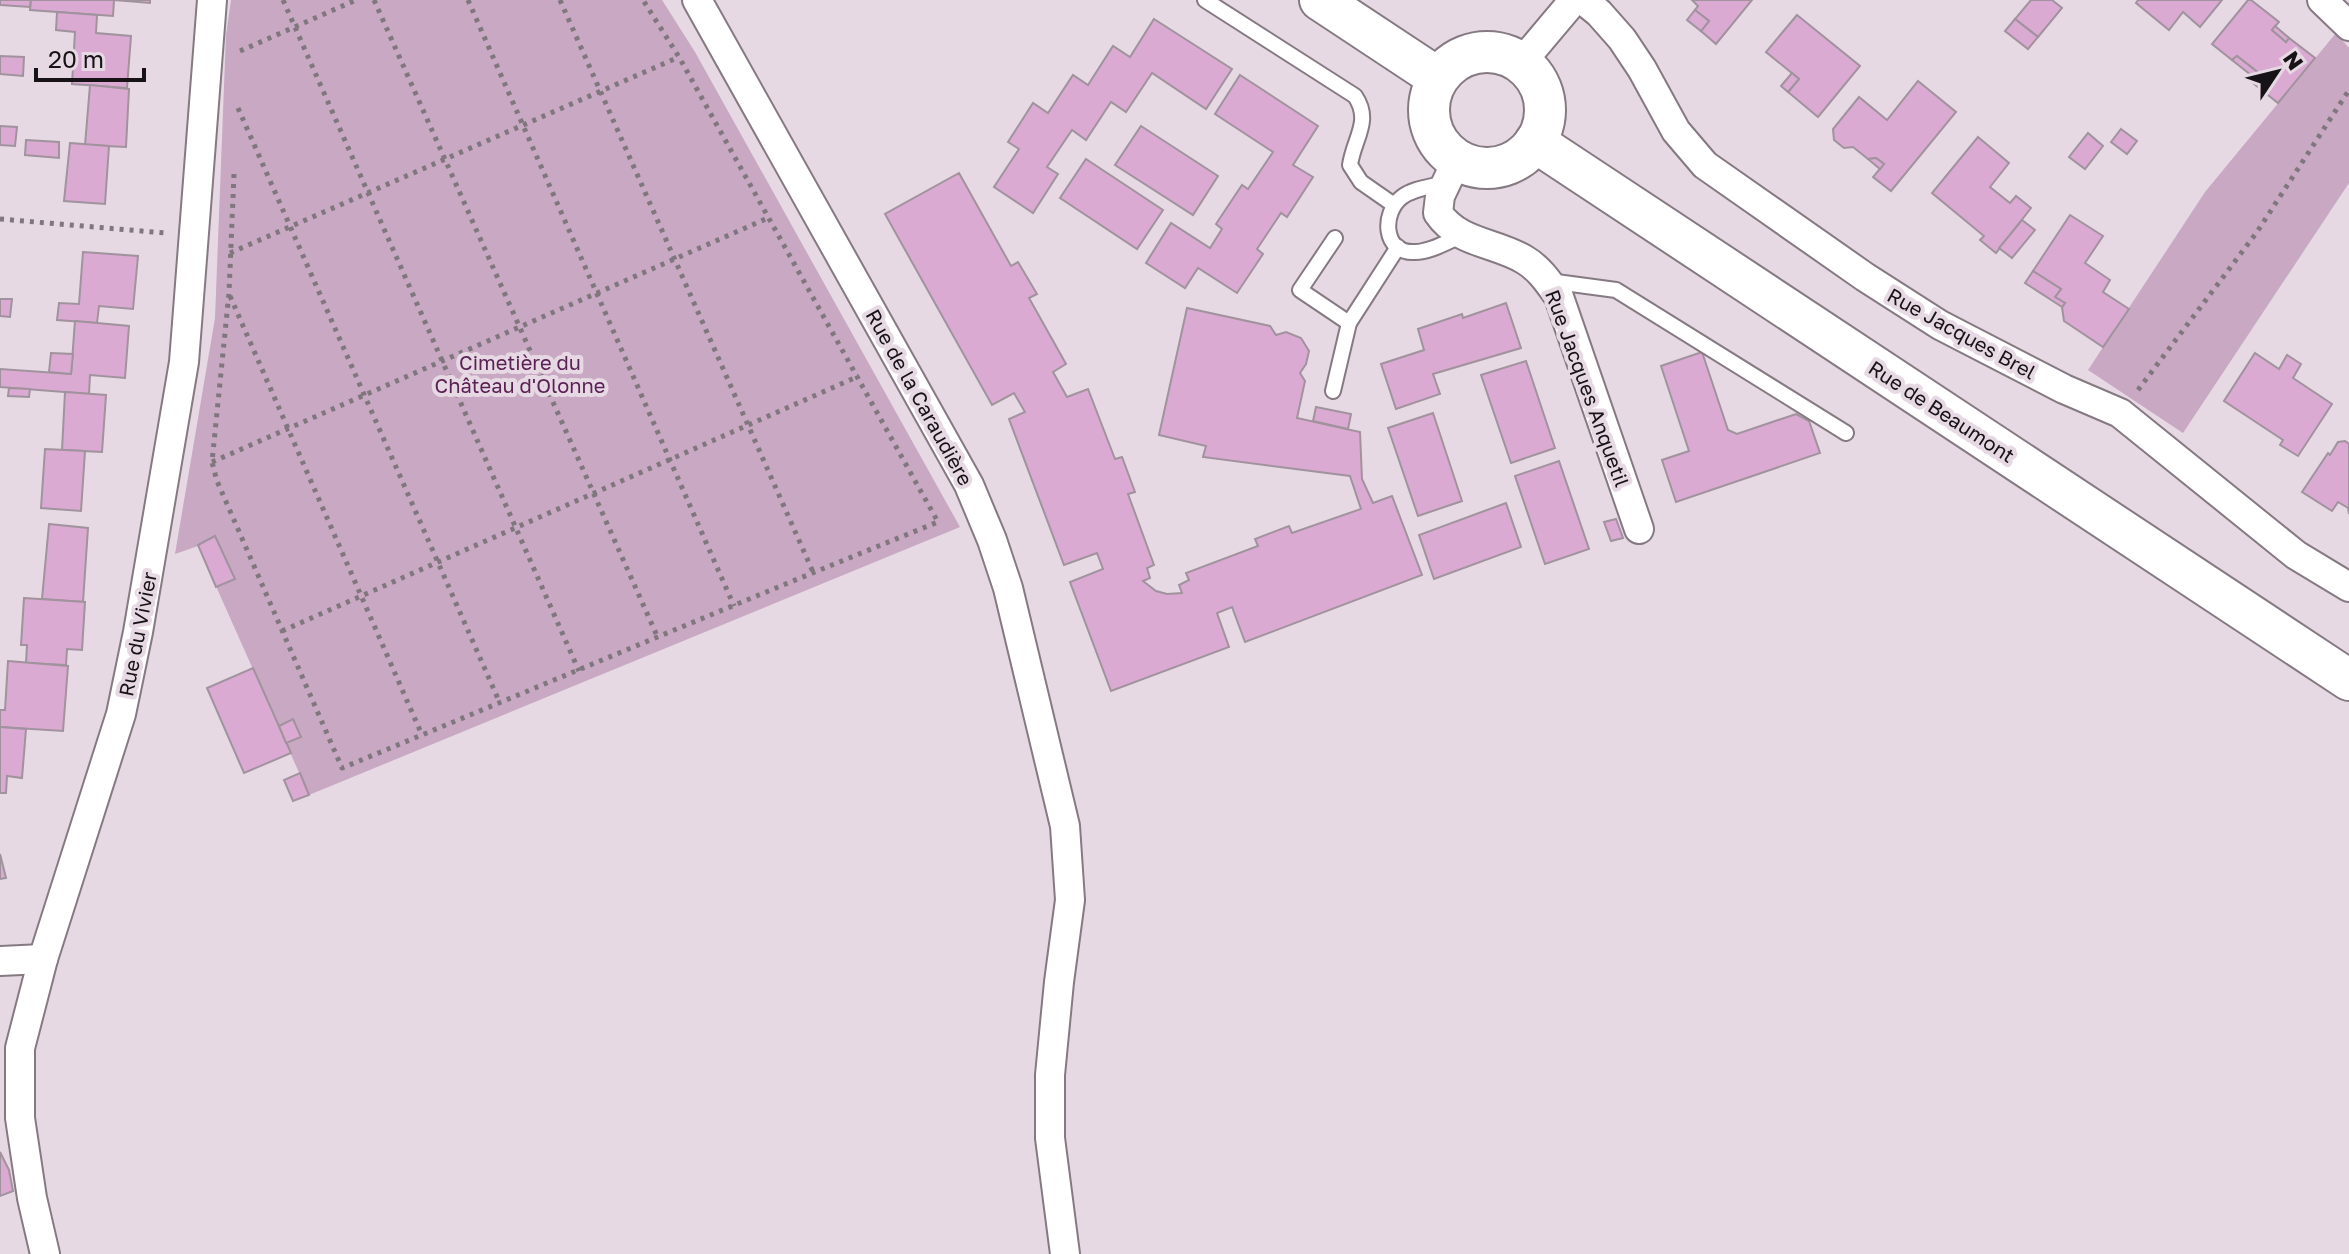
<svg xmlns="http://www.w3.org/2000/svg" width="2349" height="1254" font-family="'Golos Text',sans-serif">
<rect width="100%" height="100%" fill="#e7d9e4"/>
<g fill="#c8a8c2">
<path d="M231,0H662L695,52L960,527L309,795L198,546L175,554L215,318L226,35Z"/>
<path d="M2336,33L2349,48V183L2183,433L2088,370L2205,192Z"/>
</g>
<g fill="#dbaad3" stroke="#a0939d" stroke-width="2">
<path d="M0,0H31L30,7L0,5Z"/>
<path d="M31,0H150V3L114,0L113,16L30,10Z"/>
<path d="M1692,0H1752L1716,44L1701,31L1709,21L1695,10L1698,6Z"/>
<path d="M2031,0H2052L2062,8L2038,37L2015,19Z"/>
<path d="M2138,0H2222L2200,27L2183,12L2169,30L2136,3Z"/>
<path d="M2248,0H2251L2279,22L2272,30L2286,42L2289,38L2315,58L2278,103L2253,83L2260,74L2237,56L2232,60L2212,44Z"/>
<path d="M1695,10L1709,21L1701,31L1687,20Z"/>
<path d="M57,12L97,15L96,33L131,36L127,88L72,84L75,32L56,30Z"/>
<path d="M1797,15L1860,66L1818,117L1788,92L1799,79L1766,52Z"/>
<path d="M1154,19L1232,69L1206,109L1152,73L1126,112L1111,102L1086,140L1072,130L1047,167L1058,174L1033,213L994,187L1019,149L1008,142L1033,103L1048,113L1073,75L1088,85L1113,46L1130,57Z"/>
<path d="M2015,19L2038,37L2028,49L2005,31Z"/>
<path d="M2275,26L2289,38L2286,42L2272,30Z"/>
<path d="M0,56L24,57L23,76L0,74Z"/>
<path d="M2237,56L2260,74L2256,79L2232,60Z"/>
<path d="M1792,73L1799,79L1788,92L1781,86Z"/>
<path d="M1240,75L1318,126L1293,165L1313,177L1287,217L1281,213L1257,249L1263,254L1237,293L1198,268L1185,288L1146,263L1171,223L1210,248L1222,229L1216,224L1242,185L1248,189L1273,152L1215,114Z"/>
<path d="M1918,81L1956,112L1891,191L1873,177L1884,164L1876,158L1868,159L1853,147L1844,148L1834,140L1833,129L1859,97L1887,120Z"/>
<path d="M90,85L129,89L126,147L85,145Z"/>
<path d="M0,126L17,127L15,146L0,145Z"/>
<path d="M1141,126L1218,176L1193,215L1115,165Z"/>
<path d="M2121,129L2137,141L2127,154L2111,142Z"/>
<path d="M2088,133L2103,146L2085,169L2069,157Z"/>
<path d="M1978,137L2009,163L1990,187L2010,203L2016,196L2031,208L1996,253L1980,240L1984,236L1932,193Z"/>
<path d="M26,140L59,142V158L25,155Z"/>
<path d="M70,143L109,146L105,204L64,201Z"/>
<path d="M1876,158L1884,164L1880,169L1868,159Z"/>
<path d="M1086,159L1163,210L1137,249L1060,198Z"/>
<path d="M959,173L1011,266L1018,262L1037,294L1029,298L1066,364L1053,372L1067,397L1088,389L1115,459L1122,457L1135,492L1128,494L1154,565L1147,568L1150,578L1143,581L1156,591L1167,594L1182,593L1179,585L1189,580L1186,573L1258,546L1255,539L1289,526L1292,533L1361,509L1350,476L1203,457L1206,446L1159,435L1187,308L1270,326L1276,335L1286,332L1301,338L1309,351L1306,364L1300,373L1305,381L1297,418L1360,432L1362,479L1373,503L1392,496L1422,575L1245,642L1232,607L1217,613L1229,647L1111,691L1070,582L1103,569L1097,553L1064,565L1009,419L1025,412L1014,393L992,405L885,214Z"/>
<path d="M2070,215L2103,236L2085,263L2110,280L2103,292L2129,309L2103,347L2064,321L2062,307L2065,303L2055,297L2061,289L2033,271Z"/>
<path d="M2022,220L2035,230L2012,258L1999,248Z"/>
<path d="M83,252L138,256L133,309L99,306L97,323L57,320L59,303L79,304Z"/>
<path d="M2033,271L2061,289L2055,297L2065,303L2062,307L2025,283Z"/>
<path d="M0,299H12L10,317L0,316Z"/>
<path d="M1506,303L1521,348L1433,374L1440,394L1396,409L1381,364L1424,350L1418,329L1462,314L1463,318Z"/>
<path d="M75,321L129,326L125,378L90,375L89,394L0,387V369L71,374Z"/>
<path d="M1702,352L1728,430L1737,434L1796,414L1809,421L1820,453L1676,502L1662,460L1689,451L1661,366Z"/>
<path d="M51,353L73,354L71,374L49,372Z"/>
<path d="M2255,353L2279,369L2287,355L2301,364L2293,378L2332,404L2298,456L2280,445L2283,440L2224,401Z"/>
<path d="M1526,361L1555,448L1511,463L1481,375Z"/>
<path d="M9,388L30,389L29,397L8,396Z"/>
<path d="M65,392L106,395L102,452L62,450Z"/>
<path d="M1316,407L1351,414L1348,429L1313,421Z"/>
<path d="M1433,413L1462,501L1418,516L1388,428Z"/>
<path d="M2345,441L2349,444V514L2348,508L2338,502L2332,511L2302,492L2328,453L2330,455L2338,442Z"/>
<path d="M45,449L85,451L81,511L41,508Z"/>
<path d="M1559,461L1589,549L1545,564L1515,476Z"/>
<path d="M1506,503L1521,547L1434,579L1419,535Z"/>
<path d="M1616,519L1623,538L1611,541L1604,522Z"/>
<path d="M49,524L88,528L83,602L42,599Z"/>
<path d="M215,536L235,579L216,587L198,545Z"/>
<path d="M24,598L85,602L82,650L67,649L66,665L26,663L27,645H21Z"/>
<path d="M8,661L68,666L63,731L0,727V710H5Z"/>
<path d="M253,668L291,753L244,773L207,688Z"/>
<path d="M293,719L301,737L286,743L279,726Z"/>
<path d="M0,727L26,729L22,778L7,776L6,793H0Z"/>
<path d="M300,773L309,795L293,801L284,780Z"/>
<path d="M0,854L6,878L0,879Z"/>
<path d="M0,1152L9,1170L13,1191L0,1196Z"/>
</g>
<g fill="none" stroke-linecap="round" stroke-linejoin="round">
<g stroke="#857982" stroke-width="18">
<g id="service">
<path d="M1205,0L1355,96C1372,121 1354,138 1350,165L1361,182L1394,205"/>
<path d="M1445,183C1431,187 1414,188 1402,197C1381,213 1383,254 1415,252C1431,252 1448,241 1463,235"/>
<path d="M1335,238L1300,290L1349,323"/>
<path d="M1549,281L1616,290L1846,433"/>
<path d="M1333,391L1349,323L1398,247"/>
</g>
</g>
<g stroke="#857982" stroke-width="32">
<g id="minor">
<path d="M697,0L969,485L992,540L1008,588L1065,826L1070,900L1059,982L1050,1075V1138L1065,1254"/>
<path d="M1583,0L1599,13L1622,39L1642,69L1676,131L1705,165L1865,277L1940,325L2064,389L2120,413L2296,555L2349,587"/>
<path d="M2322,0L2349,26"/>
<path d="M1521,63L1574,0"/>
<path d="M1457,160L1440,196L1438,213C1459,244 1496,242 1525,260C1540,269 1549,283 1559,297L1639,529"/>
<path d="M0,961L43,959"/>
<path d="M45,1254L32,1198L20,1118V1048L43,959L121,714L138,632L184,362L212,0"/>
</g>
</g>
<g stroke="#857982" stroke-width="44">
<g id="secondary">
<path d="M1320,0L1438,78"/>
<circle cx="1487" cy="110" r="58"/>
<path d="M1535,142L2349,680"/>
</g>
</g>
<g stroke="#80777e" stroke-width="5" stroke-dasharray="4 6" stroke-linecap="butt">
<path d="M283,0L579,671"/>
<path d="M374,0L658,638"/>
<path d="M468,0L734,606"/>
<path d="M560,0L813,572"/>
<path d="M240,51L356,0"/>
<path d="M238,108L499,701"/>
<path d="M234,174L229,293L212,462L217,481L342,768C541,686 739,602 938,522L679,57L643,0"/>
<path d="M0,219L165,233"/>
<path d="M230,253L679,57"/>
<path d="M230,296L422,735"/>
<path d="M2138,390L2257,232L2349,90"/>
<path d="M212,462L768,218"/>
<path d="M282,631L859,376"/>
</g>
<use href="#service" stroke="#fff" stroke-width="14"/>
<use href="#minor" stroke="#fff" stroke-width="28"/>
<use href="#secondary" stroke="#fff" stroke-width="40"/>
</g>
<g text-anchor="middle" dominant-baseline="central" stroke-width="8" stroke-linejoin="round" paint-order="stroke">
<g font-size="20" fill="#161215" stroke="#e7d9e4">
<text transform="translate(1962 333) rotate(29)">Rue Jacques Brel</text>
<text transform="translate(1588 388) rotate(70)">Rue Jacques Anquetil</text>
<text transform="translate(920 397) rotate(61)">Rue de la Caraudière</text>
<text transform="translate(1942 411) rotate(33)">Rue de Beaumont</text>
<text transform="translate(137 634) rotate(-79)">Rue du Vivier</text>
</g>
<g font-size="20" fill="#5a2154" stroke="#e7d9e4">
<text x="520" y="362">Cimetière du<tspan x="520" dy="23">Château d'Olonne</tspan></text>
</g>
</g>
<g transform="translate(2277 72) rotate(55)" stroke="#e7d9e4" stroke-width="6" paint-order="stroke">
<path d="M0-6L14 30L0 20L-14 30Z" fill="#161215"/>
<text y="-12" font-size="22" font-weight="bold" text-anchor="middle" fill="#161215">N</text>
</g>
<path d="M36 68v12h108v-12" fill="none" stroke="#161215" stroke-width="4"/>
<text x="48" y="68" font-size="24" fill="#161215" stroke="#e7d9e4" stroke-width="6" paint-order="stroke">20 m</text>
</svg>
